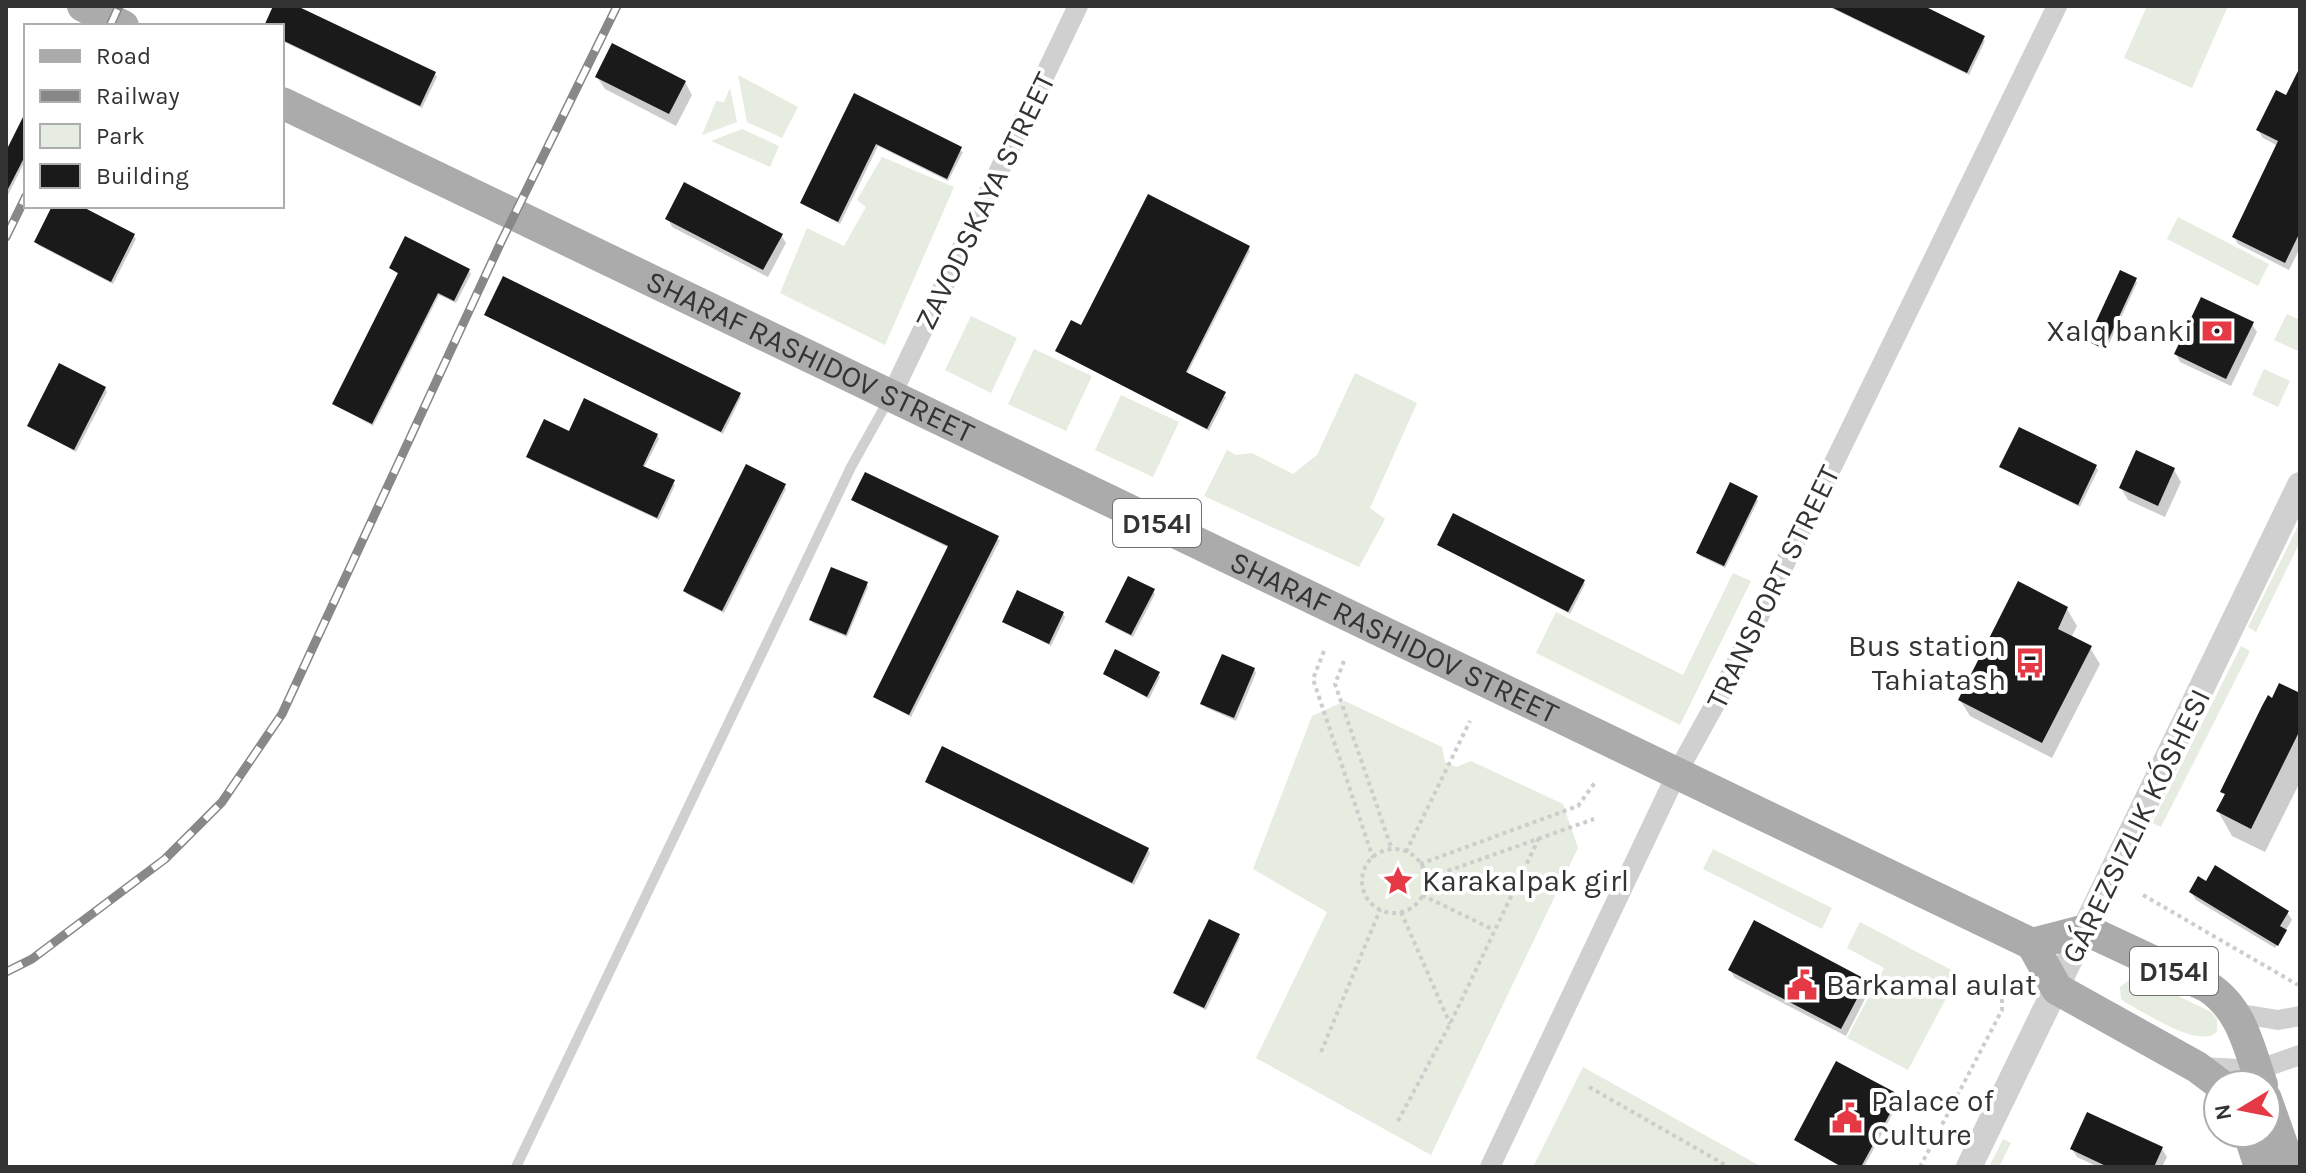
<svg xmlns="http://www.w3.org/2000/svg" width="2306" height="1173" font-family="Karla,sans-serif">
<rect width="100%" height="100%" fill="#fff"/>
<g fill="#e6ecdf">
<path d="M2147,6H2228L2192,88L2124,58Z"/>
<path d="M738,75L798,107L782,138L747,122Z"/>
<path d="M730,88L737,122L702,135L716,101L724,102Z"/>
<path d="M742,129L779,146L770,167L711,141Z"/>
<path d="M882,157L954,187L885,345L780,293L807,228L844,246L866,207L857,200Z"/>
<path d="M2178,217L2269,264L2258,286L2167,239Z"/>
<path d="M2287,314L2300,320V352L2274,340Z"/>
<path d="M971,316L1017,338L991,393L945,370Z"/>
<path d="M1034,349L1092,376L1066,431L1008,404Z"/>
<path d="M2264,369L2290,381L2278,407L2252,395Z"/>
<path d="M1355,373L1417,403L1370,508L1385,519L1359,567L1204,496L1227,450L1236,455L1252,453L1293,474L1317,455Z"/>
<path d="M1121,395L1179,422L1153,477L1095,450Z"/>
<path d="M2300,522V542L2256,632L2248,627Z"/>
<path d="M1733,573L1751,581L1680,725L1536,653L1556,612L1683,675Z"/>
<path d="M2241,646L2250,651L2161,827L2152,823Z"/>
<path d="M1345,701L1442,747L1445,762L1456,767L1471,761L1563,804L1578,848L1431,1155L1256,1058L1327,912L1253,869L1312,716Z"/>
<path d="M1713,849L1832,908L1822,929L1703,869Z"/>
<path d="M1860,922L1959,974L1908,1070L1847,1038L1884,968L1847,948Z"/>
<path d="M2132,978H2141L2211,1012L2217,1019V1032C2199,1049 2146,1013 2126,1003L2121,999L2120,987Z"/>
<path d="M1583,1067L1762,1167H1533Z"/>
<path d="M2003,1139L2011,1143L1999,1167H1989Z"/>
</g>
<g fill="#0003">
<path d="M276,6H292L435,74L437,77L422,108L282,41V26H266Z"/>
<path d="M1827,6H1919L1985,41L1969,75Z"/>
<path d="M2300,71V248L2289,270L2238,244L2234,237L2278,146L2263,138L2258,130L2287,98Z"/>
<path d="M597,77L685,82L692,95L676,126L605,89Z"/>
<path d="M855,96L963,152L948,181L878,146L840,224L802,203Z"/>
<path d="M26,120V159L6,199V155Z"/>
<path d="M55,206H77L134,236L136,239L113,284L38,245L36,242Z"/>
<path d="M668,219L781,235L786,243L768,277L672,227Z"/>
<path d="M1248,247L1250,251L1187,374L1226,397L1209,431L1058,351L1082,327Z"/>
<path d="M391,268L469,271L471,274L456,303L439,295L373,426L334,404L399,275Z"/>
<path d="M2135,279L2137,283L2107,348L2090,340Z"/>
<path d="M486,315L739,394L741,397L723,434Z"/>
<path d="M2252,324L2257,332L2231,386L2180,362L2176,354Z"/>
<path d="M105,389L107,392L76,452L30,426Z"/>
<path d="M570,433L657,435L659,439L644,468L675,485L659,520L531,460L529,457Z"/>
<path d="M2002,467H2096L2098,470L2080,507Z"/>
<path d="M2174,470L2181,482L2165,517L2128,500L2121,488Z"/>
<path d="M784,486L786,489L724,613L687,594L685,591Z"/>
<path d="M1756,498L1758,501L1725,568L1700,556L1698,553Z"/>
<path d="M853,500L1000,540L911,717L875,697L949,548Z"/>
<path d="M1439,545L1583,581L1585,584L1570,614Z"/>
<path d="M866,583L868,587L847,637L813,623L811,619Z"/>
<path d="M1153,591L1155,594L1133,637L1109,625L1107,622Z"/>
<path d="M2067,609L2077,626L2071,638L2090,648L2100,664L2052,758L1970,716L1960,700Z"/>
<path d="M1063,614L1065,617L1051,646L1005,622Z"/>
<path d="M1254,669L1256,673L1236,721L1205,707L1203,704Z"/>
<path d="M1105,674H1158L1160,677L1149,699Z"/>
<path d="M2300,695V782L2265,852L2232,836L2218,811L2226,796L2223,791L2273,700Z"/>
<path d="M928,782L1148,849L1150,853L1134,885Z"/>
<path d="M2191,892L2287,912L2292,920L2275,948L2196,900Z"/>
<path d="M1238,935L1240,938L1206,1010L1177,996L1175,993Z"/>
<path d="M1730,970L1865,981L1870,989L1846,1036L1735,978Z"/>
<path d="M1898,1097L1900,1100L1864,1167H1841L1796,1140Z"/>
<path d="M2072,1149H2162L2167,1157L2162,1167H2098L2077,1157Z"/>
</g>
<g fill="#1a1a1a">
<path d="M273,6H297L436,72L420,106L282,40V26H264Z"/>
<path d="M1829,6H1924L1985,36L1967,73Z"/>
<path d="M612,43L686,81L669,114L595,77Z"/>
<path d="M2300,67V232L2285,263L2232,237L2278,141L2256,130L2276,90L2286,95Z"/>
<path d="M854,93L962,147L947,179L876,144L838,222L800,203Z"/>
<path d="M26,111V154L6,193V151Z"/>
<path d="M684,182L783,234L763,270L665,219Z"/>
<path d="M1148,194L1250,246L1186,372L1226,392L1207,429L1055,351L1071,320L1081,325Z"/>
<path d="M52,206H81L135,234L111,282L34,242Z"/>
<path d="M405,236L470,269L454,301L438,293L372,424L332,404L398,273L389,268Z"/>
<path d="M2120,270L2137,278L2104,349L2087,341Z"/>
<path d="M503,276L741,393L721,432L484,315Z"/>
<path d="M2201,297L2254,322L2226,379L2174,354Z"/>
<path d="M59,363L106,387L74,450L27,426Z"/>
<path d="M584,398L658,434L643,466L675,480L657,518L526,457L544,419L569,431Z"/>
<path d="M2019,427L2097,465L2078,505L1999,467Z"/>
<path d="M2136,450L2175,468L2158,506L2119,488Z"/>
<path d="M746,464L786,484L722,611L683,591Z"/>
<path d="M865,472L999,536L909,715L873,697L948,546L851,500Z"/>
<path d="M1730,482L1758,496L1724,566L1696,553Z"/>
<path d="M1453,513L1585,580L1568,612L1437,545Z"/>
<path d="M831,567L868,582L846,635L809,620Z"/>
<path d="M1128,576L1155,589L1131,635L1105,622Z"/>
<path d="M2018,581L2068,607L2058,629L2092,646L2042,743L1958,700Z"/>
<path d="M1017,590L1064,612L1049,644L1002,622Z"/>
<path d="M1115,649L1160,672L1147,697L1103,674Z"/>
<path d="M1222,654L1255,668L1234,718L1200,704Z"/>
<path d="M2279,683L2300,693V730L2251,829L2216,811L2225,794L2220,792L2262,706L2268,695L2272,698Z"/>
<path d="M942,746L1149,848L1132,883L925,782Z"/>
<path d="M2215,865L2289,911L2280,926L2287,930L2278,946L2189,892L2198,876L2206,881Z"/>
<path d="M1209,919L1240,934L1204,1008L1173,993Z"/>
<path d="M1754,920L1867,980L1841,1029L1728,970Z"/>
<path d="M1836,1061L1900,1095L1861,1167H1842L1794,1140Z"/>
<path d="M2087,1112L2163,1147L2154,1167H2108L2070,1149Z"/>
</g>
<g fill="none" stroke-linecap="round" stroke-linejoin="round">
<g stroke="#cdcdcd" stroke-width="4" stroke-dasharray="4 4" stroke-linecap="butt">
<path d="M1324,651L1313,679L1373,858"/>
<path d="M1344,661L1335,684L1392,850"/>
<circle cx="1394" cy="881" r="32"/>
<path d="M1406,852L1470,721"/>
<path d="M1420,864L1578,806L1596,781"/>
<path d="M1425,879L1594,819"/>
<path d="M1422,895L1494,930"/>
<path d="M2143,895L2298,985"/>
<path d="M1401,912L1450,1024"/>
<path d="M1321,1052L1380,910"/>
<path d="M1589,1087L1729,1167"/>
<path d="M1398,1121L1450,1024L1539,838"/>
<path d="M1920,1167L2002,1010V998L2009,988"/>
</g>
<path stroke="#d0d0d0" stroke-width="10" d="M516,1167L851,467L889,399"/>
<g stroke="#d0d0d0" stroke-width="20">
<path d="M891,396L1078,6"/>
<path d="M2235,1013L2278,1020L2300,1016"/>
<path d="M2201,1067L2257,1070L2300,1055"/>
<path d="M1490,1167L1678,771L1724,688L2057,6"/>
</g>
<path stroke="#d0d0d0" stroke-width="26" d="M1969,1167L2300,485"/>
<g stroke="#ababab" stroke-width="32">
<path d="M83,6L123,26"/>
<path id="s1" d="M282,103L2032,944"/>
<path d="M2032,944L2086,930L2208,987C2242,1009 2249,1048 2262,1085"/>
<path d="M2032,944L2057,989L2197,1067L2221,1085"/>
<path d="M2266,1099L2290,1167"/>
<path d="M2249,1133L2260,1167"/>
</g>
<g stroke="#888" stroke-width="9">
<g id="rail">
<path d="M110,26L119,6"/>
<path d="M6,237L26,196"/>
<path d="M6,972L32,959L165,859L222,802L282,714L501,242L617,6"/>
</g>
</g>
<use href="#rail" stroke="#fff" stroke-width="6" stroke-dasharray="18" stroke-linecap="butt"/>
</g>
<defs>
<g id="bank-bare" transform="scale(2.4)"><path d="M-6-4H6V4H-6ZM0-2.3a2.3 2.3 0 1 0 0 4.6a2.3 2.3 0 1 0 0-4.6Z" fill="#e63946" stroke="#fff" stroke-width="2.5" paint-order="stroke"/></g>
<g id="bus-bare" transform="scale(2.4)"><path d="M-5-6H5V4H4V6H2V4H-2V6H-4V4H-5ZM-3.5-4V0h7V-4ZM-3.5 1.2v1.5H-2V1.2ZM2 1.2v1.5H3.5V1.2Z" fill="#e63946" stroke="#fff" stroke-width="2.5" paint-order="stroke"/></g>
<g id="sight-bare" transform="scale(2.4)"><path d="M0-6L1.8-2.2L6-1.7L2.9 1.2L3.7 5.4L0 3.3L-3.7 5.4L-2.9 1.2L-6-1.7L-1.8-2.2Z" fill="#e63946" stroke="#fff" stroke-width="2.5" paint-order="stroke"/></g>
<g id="civic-bare" transform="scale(2.4)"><path d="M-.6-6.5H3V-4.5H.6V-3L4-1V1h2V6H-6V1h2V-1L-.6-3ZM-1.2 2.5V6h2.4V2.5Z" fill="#e63946" stroke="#fff" stroke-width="2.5" paint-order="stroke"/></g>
</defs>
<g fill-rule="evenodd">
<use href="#bank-bare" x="2217" y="331"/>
<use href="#bus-bare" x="2030" y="663"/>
<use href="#sight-bare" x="1398" y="881"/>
<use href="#civic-bare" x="1802" y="985"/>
<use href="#civic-bare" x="1847" y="1118"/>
</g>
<g text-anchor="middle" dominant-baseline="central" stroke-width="8" stroke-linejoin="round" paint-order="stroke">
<g fill="#fff" stroke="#707070" stroke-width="2">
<rect x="1113" y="499" width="88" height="48" rx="6"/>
<rect x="2130" y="947" width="88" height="48" rx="6"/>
</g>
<g font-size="28" font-weight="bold" fill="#333">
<text x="1157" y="523">D154l</text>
<text x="2174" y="971">D154l</text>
</g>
<g font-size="30" fill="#333" stroke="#fff">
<text transform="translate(985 201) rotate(-64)">ZAVODSKAYA STREET</text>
<text stroke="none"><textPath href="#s1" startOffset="586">SHARAF RASHIDOV STREET</textPath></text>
<text transform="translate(1773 587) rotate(-64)">TRANSPORT STREET</text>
<text stroke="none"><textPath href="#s1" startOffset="1234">SHARAF RASHIDOV STREET</textPath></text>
<text transform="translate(2136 826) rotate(-64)">GÁREZSIZLIK KÓSHESI</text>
</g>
<g font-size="30" fill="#333" stroke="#fff" text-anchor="start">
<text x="2193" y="331" text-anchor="end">Xalq banki</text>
<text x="2006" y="646" text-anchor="end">Bus station<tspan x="2006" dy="34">Tahiatash</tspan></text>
<text x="1422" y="881">Karakalpak girl</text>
<text x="1826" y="985">Barkamal aulat</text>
<text x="1871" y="1101">Palace of<tspan x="1871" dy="34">Culture</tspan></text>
</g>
</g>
<rect width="2306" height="1173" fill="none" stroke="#333333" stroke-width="16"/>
<rect x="24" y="24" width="260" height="184" fill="#ffffff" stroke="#adadad" stroke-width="2"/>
<rect x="40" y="50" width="40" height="12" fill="#ababab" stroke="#adadad" stroke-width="2"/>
<text x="96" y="64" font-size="24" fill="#333333">Road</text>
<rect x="40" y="90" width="40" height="12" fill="#888888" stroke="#adadad" stroke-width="2"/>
<text x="96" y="104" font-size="24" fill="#333333">Railway</text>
<rect x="40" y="124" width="40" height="24" fill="#e6ecdf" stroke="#adadad" stroke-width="2"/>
<text x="96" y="144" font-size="24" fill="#333333">Park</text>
<rect x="40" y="164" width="40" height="24" fill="#1a1a1a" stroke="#adadad" stroke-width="2"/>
<text x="96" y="184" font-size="24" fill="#333333">Building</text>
<g transform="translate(2242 1109) rotate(260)"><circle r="38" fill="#ffffff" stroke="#adadad" stroke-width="2"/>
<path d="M0-6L14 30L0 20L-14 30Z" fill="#e63946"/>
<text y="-12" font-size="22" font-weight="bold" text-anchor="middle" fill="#333333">N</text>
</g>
</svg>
